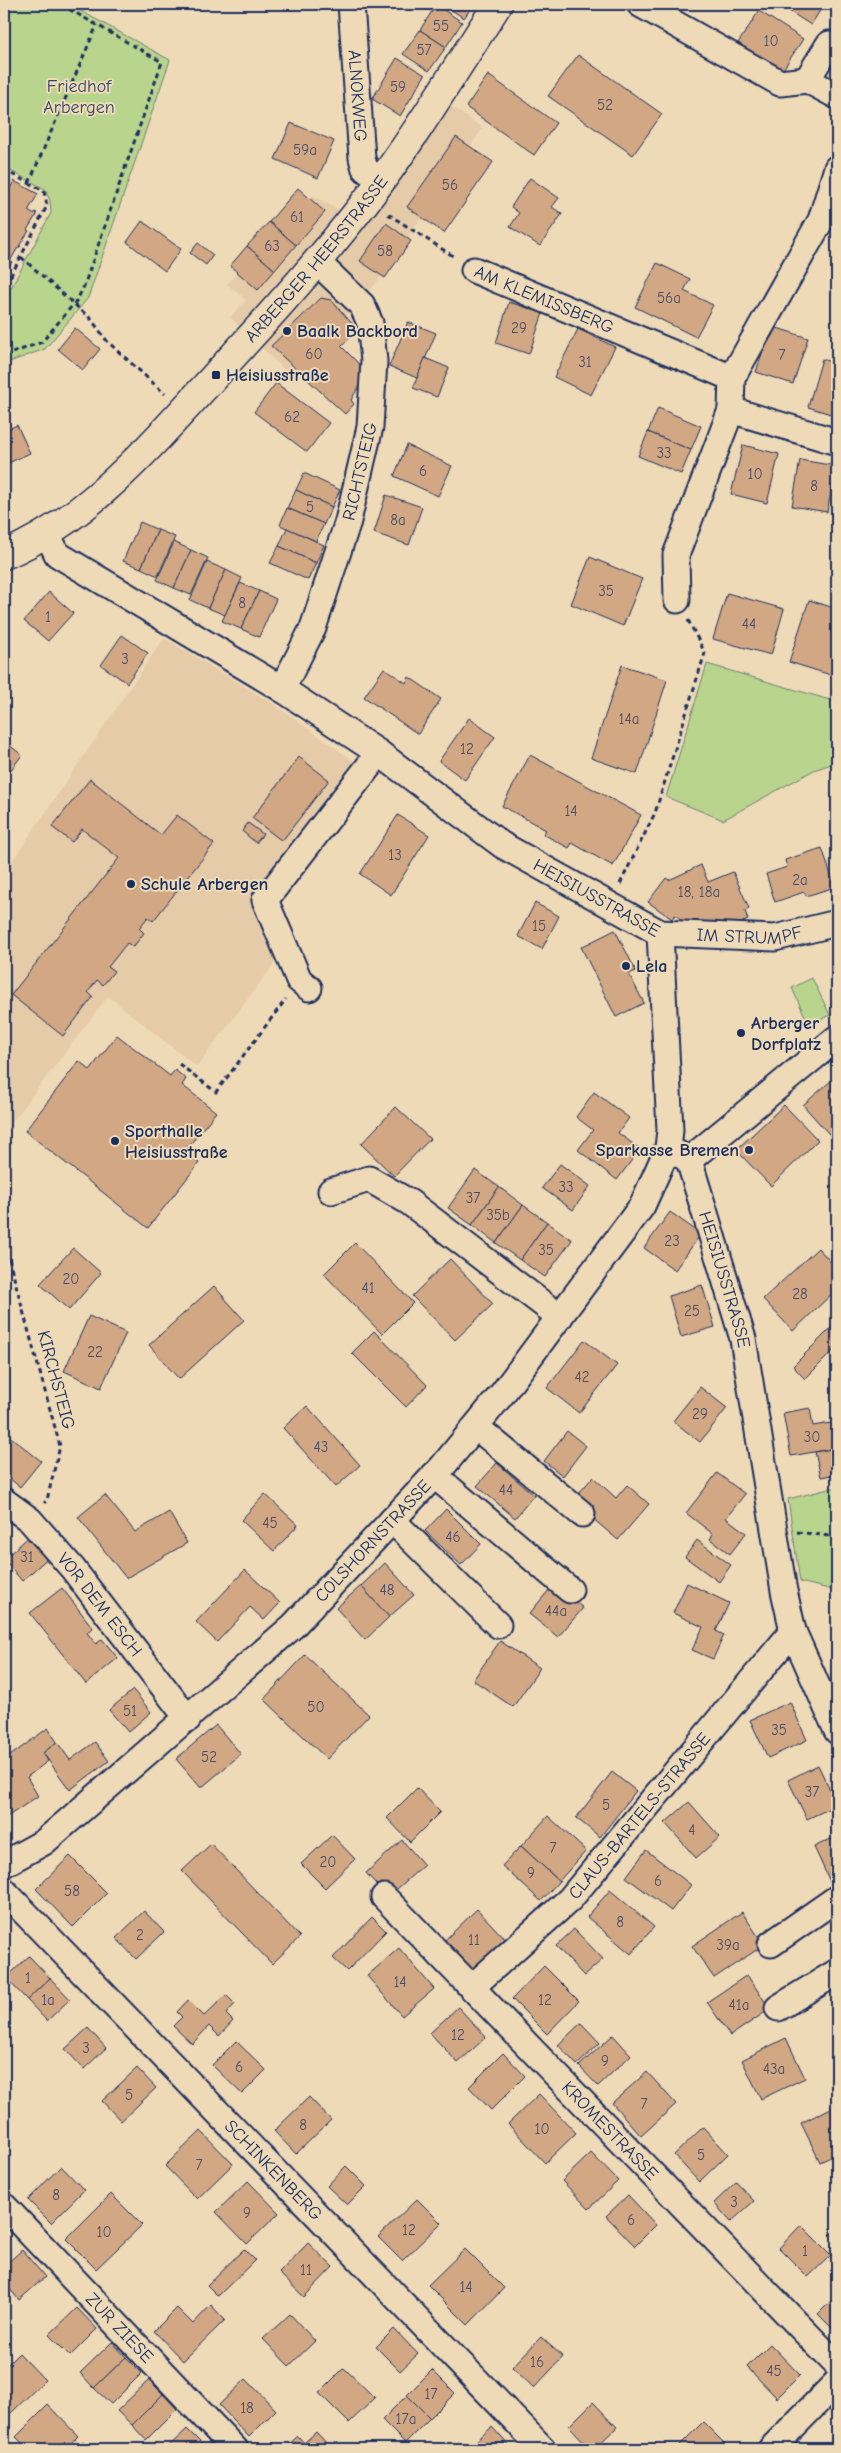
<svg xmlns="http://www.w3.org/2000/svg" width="841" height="2453" font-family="'Comic Neue',sans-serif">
<rect width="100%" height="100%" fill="#efdab8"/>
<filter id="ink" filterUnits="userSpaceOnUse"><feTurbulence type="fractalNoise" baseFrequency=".02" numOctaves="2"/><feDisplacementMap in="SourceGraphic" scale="10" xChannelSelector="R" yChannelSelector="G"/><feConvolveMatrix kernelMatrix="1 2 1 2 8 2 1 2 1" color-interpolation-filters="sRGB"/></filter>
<g filter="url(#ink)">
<g fill="#e6cba8">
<path d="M432,93L483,128L372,289L290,375L230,317L246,300L227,284L313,195L347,215Z"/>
<path d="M164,638L269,701L354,761L250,895L280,956L197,1067L108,996L4,1133V873Z"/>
</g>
<g fill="#b8d48d" stroke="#6a8276">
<path d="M4,4H68L170,60L88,298L45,349L4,364V301L51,213L50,201L45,189L7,169L4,174Z"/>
<path d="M707,664L837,702V762L814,770L723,820L666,797Z"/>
<path d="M812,978L830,1015L809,1025L792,988Z"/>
<path d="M837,1487V1591L800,1582L788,1499Z"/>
</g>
<g fill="#d2a884" stroke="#1b2f5e">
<path d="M442,4H474L464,18Z"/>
<path d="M778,4H824L811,25Z"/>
<path d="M436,5L462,22L446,47L420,30Z"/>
<path d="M759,11L803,39L782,71L738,43Z"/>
<path d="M420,30L446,47L429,71L403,54Z"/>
<path d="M578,55L662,114L633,155L548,96Z"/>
<path d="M397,58L425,75L400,116L372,99Z"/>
<path d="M488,75L556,123L534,155L466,107Z"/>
<path d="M291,123L334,141L318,178L275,159Z"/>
<path d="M456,137L493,162L444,233L407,207Z"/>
<path d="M530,178L559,198L552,207L562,214L540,246L510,227L519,213L511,207Z"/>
<path d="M14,181L38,194L28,211L33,214L36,212L37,216L35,217L27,230L29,231L19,246H21L17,249L10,261L12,262L4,273V197L5,198Z"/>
<path d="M298,188L325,212L296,245L269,222Z"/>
<path d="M142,221L181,249L165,271L127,242Z"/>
<path d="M269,222L296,245L275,270L247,246Z"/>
<path d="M386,223L411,241L385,278L360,261Z"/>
<path d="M198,243L213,255L206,265L190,253Z"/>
<path d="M247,246L275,270L258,290L230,266Z"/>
<path d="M657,263L690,279L684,291L713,305L696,337L635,307Z"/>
<path d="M321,298L331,300L358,330L341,346L367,372L351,400L354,404L345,414L271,346Z"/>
<path d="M509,302L543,313L529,354L496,343Z"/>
<path d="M408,322L436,333L417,378L389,366Z"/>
<path d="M771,326L808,338L793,384L756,372Z"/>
<path d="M75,328L100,349L83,370L58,349Z"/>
<path d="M578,329L615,347L591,395L554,377Z"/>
<path d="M425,358L449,368L437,397L413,388Z"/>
<path d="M822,359L837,364V416L808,407Z"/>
<path d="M276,383L329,423L307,452L254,412Z"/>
<path d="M658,408L701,426L691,450L648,432Z"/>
<path d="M17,425L30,453L4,465V431Z"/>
<path d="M648,432L691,450L681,474L638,456Z"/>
<path d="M407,445L452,466L438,496L394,476Z"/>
<path d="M743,445L779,454L767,503L731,494Z"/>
<path d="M800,460L836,466L827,512L792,506Z"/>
<path d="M304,473L340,490L332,507L296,490Z"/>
<path d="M296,490L332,507L324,524L287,508Z"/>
<path d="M386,495L422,507L409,545L374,533Z"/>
<path d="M287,508L324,524L316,541L280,525Z"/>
<path d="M140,522L158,530L141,568L123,561Z"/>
<path d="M287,528L324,545L316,563L279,546Z"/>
<path d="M158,530L175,537L158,576L141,568Z"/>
<path d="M174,542L191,550L174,588L157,580Z"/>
<path d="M279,546L316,563L308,580L270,563Z"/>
<path d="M191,550L208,558L191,595L174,588Z"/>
<path d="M590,557L642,579L623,626L571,604Z"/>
<path d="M207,562L226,570L208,608L190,600Z"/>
<path d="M226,570L242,578L225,615L208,608Z"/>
<path d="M240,583L259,591L241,629L222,621Z"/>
<path d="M259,591L276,599L259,637L241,629Z"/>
<path d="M49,592L73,613L48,641L24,621Z"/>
<path d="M727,593L784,609L771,655L713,639Z"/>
<path d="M809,600L837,609V677L789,662Z"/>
<path d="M122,635L148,653L127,683L101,665Z"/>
<path d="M622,665L667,680L637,774L591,758Z"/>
<path d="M384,668L406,683L409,677L441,699L418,734L364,697Z"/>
<path d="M469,718L495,737L465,780L439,761Z"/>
<path d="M4,741L22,755L4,779Z"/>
<path d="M530,755L641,815L613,866L572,843L569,848L543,834L546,830L502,806Z"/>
<path d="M299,757L329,780L282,841L252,818Z"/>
<path d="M90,779L161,835L177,815L214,844L153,921L148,917L139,928L144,933L133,947L127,943L108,967L114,971L103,985L97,980L88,992L93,997L63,1036L11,995L119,858L82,829L72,842L52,827Z"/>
<path d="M398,815L429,835L391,895L360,874Z"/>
<path d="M248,823L263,834L256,843L242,831Z"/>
<path d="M822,848L835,887L806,896L804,892L775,902L766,874L787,867L785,860Z"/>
<path d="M701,865L708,882L733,872L749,908L745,911L748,920L725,929L690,926L675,915L672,919L648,902L666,878L669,880Z"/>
<path d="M535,903L559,916L542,949L518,936Z"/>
<path d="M615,930L636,971L629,974L644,1003L616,1017L581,947Z"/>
<path d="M117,1035L170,1076L175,1070L186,1079L182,1085L216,1112L185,1151L199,1163L148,1228L25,1131L79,1061L90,1070Z"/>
<path d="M832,1080L837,1087V1143L803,1105Z"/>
<path d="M594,1092L629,1118L618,1133L640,1149L617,1180L578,1150L593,1130L576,1117Z"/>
<path d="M784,1105L818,1140L771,1186L736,1150Z"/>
<path d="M396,1107L430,1139L394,1176L361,1144Z"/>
<path d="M560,1164L590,1186L573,1210L542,1188Z"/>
<path d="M475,1170L499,1187L472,1225L448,1208Z"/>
<path d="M499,1187L523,1205L496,1243L472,1225Z"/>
<path d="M523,1205L547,1222L520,1260L496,1243Z"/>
<path d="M670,1212L701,1234L675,1270L644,1248Z"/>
<path d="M547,1222L572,1240L545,1277L520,1260Z"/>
<path d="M355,1243L413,1303L382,1334L324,1274Z"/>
<path d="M73,1248L101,1273L69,1310L40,1284Z"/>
<path d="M818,1248L837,1269V1289L793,1331L763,1299Z"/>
<path d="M450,1259L493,1304L455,1340L412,1296Z"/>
<path d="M702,1285L715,1327L681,1337L669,1296Z"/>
<path d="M214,1286L244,1320L179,1379L149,1345Z"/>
<path d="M89,1316L126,1333L101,1388L64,1371Z"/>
<path d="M837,1322V1347L805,1379L793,1366Z"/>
<path d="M374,1331L427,1385L406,1407L352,1353Z"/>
<path d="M584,1340L617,1365L579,1413L547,1388Z"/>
<path d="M700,1387L727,1408L700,1442L673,1421Z"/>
<path d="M307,1406L360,1465L336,1487L283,1428Z"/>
<path d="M810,1408L813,1426L837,1422V1448L791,1456L783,1413Z"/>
<path d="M567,1431L586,1446L563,1476L544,1461Z"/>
<path d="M7,1434L41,1461L20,1487L4,1474V1439Z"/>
<path d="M837,1448V1474L821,1477L815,1452Z"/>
<path d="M497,1463L534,1495L515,1518L477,1486Z"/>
<path d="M717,1473L745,1494L726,1518L746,1533L730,1554L710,1539L713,1534L686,1513Z"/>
<path d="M593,1477L616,1498L627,1485L649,1504L618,1540L572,1501Z"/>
<path d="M265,1494L298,1525L274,1551L241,1520Z"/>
<path d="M105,1495L135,1532L169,1512L187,1543L126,1578L78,1517Z"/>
<path d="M446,1509L481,1544L461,1565L425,1531Z"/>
<path d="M32,1534L51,1555L22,1581L4,1559Z"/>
<path d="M697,1540L731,1565L719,1582L685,1557Z"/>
<path d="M385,1563L414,1595L389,1617L361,1586Z"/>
<path d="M245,1570L280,1603L264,1620L250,1607L217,1642L196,1622Z"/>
<path d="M687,1583L729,1603L716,1631L724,1635L713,1659L692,1650L703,1627L673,1613Z"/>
<path d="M554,1584L583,1608L558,1637L529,1614Z"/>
<path d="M361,1586L389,1617L365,1640L336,1608Z"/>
<path d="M62,1588L93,1628L87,1632L88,1634L96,1644L102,1639L118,1658L86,1684L30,1613Z"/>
<path d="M500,1641L540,1668L513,1707L473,1680Z"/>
<path d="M305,1655L369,1715L327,1759L264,1699Z"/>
<path d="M133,1690L151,1712L128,1732L109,1710Z"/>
<path d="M790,1702L807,1740L768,1758L750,1720Z"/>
<path d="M216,1725L241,1754L201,1788L176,1759Z"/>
<path d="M48,1728L57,1742L43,1753L48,1761L27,1777L38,1796L4,1819V1749L10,1756Z"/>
<path d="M57,1742L70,1760L95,1742L109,1761L70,1790L43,1753Z"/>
<path d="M818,1765L837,1805L807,1819L788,1780Z"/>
<path d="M612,1772L636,1791L600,1837L576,1818Z"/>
<path d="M417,1788L440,1812L410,1842L387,1818Z"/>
<path d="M689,1802L720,1837L696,1858L665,1823Z"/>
<path d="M548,1816L586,1851L559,1881L521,1846Z"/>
<path d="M332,1835L355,1859L325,1888L301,1864Z"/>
<path d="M837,1836V1884L832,1886L814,1847Z"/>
<path d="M402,1840L424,1865L388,1897L366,1873Z"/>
<path d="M211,1844L300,1937L272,1964L182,1871Z"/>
<path d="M521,1846L559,1881L541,1901L502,1866Z"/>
<path d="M646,1850L691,1885L671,1911L626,1877Z"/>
<path d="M70,1856L107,1893L73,1927L36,1889Z"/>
<path d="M610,1890L654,1927L631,1954L587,1917Z"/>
<path d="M477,1909L505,1939L472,1971L443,1942Z"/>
<path d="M144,1911L164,1932L136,1959L116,1938Z"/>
<path d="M742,1912L764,1945L714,1978L692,1946Z"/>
<path d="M372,1917L386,1931L347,1971L333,1958Z"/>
<path d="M574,1929L603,1959L584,1976L556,1946Z"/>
<path d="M399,1948L434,1989L402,2016L367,1976Z"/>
<path d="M29,1956L50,1978L27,2000L6,1978Z"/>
<path d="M544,1966L579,2001L547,2034L512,1999Z"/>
<path d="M747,1975L770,2009L730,2036L707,2002Z"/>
<path d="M50,1978L70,1999L47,2021L27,2000Z"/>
<path d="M226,1995L235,2004L226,2014L233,2021L219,2036L209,2026L192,2044L173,2026L182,2017L177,2012L188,2000L204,2016Z"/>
<path d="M458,2007L486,2037L458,2063L430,2033Z"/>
<path d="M581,2023L600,2043L577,2065L558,2045Z"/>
<path d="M88,2028L106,2048L84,2069L65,2049Z"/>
<path d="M613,2035L631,2055L598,2086L579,2066Z"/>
<path d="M786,2038L805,2078L761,2099L742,2060Z"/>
<path d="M236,2041L266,2070L242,2094L212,2065Z"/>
<path d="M503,2053L525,2076L491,2110L469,2087Z"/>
<path d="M137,2068L156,2088L121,2121L102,2101Z"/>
<path d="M647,2072L676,2104L641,2136L612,2103Z"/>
<path d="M539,2094L576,2133L545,2163L508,2124Z"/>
<path d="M309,2097L331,2120L296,2154L274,2131Z"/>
<path d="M837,2105V2154L820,2162L801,2123Z"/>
<path d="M703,2127L728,2154L699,2182L674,2155Z"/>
<path d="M201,2131L233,2164L197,2199L165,2166Z"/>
<path d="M591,2153L618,2181L589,2209L562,2181Z"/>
<path d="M61,2166L84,2190L51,2223L28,2200Z"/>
<path d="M346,2166L366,2186L347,2205L327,2186Z"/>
<path d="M248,2181L279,2213L247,2244L216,2212Z"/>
<path d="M736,2182L754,2201L731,2222L714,2203Z"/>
<path d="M111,2194L142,2225L96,2269L66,2239Z"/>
<path d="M628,2195L656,2225L635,2246L606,2216Z"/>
<path d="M417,2199L441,2223L402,2261L378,2237Z"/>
<path d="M801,2225L831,2255L808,2277L779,2248Z"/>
<path d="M308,2243L333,2267L304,2297L279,2273Z"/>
<path d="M244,2249L255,2260L218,2296L207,2285Z"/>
<path d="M465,2249L504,2288L468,2325L428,2285Z"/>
<path d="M22,2250L45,2277L19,2300L4,2282V2266Z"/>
<path d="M837,2295V2333L818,2314Z"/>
<path d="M211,2305L225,2320L183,2361L154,2331L177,2308L193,2324Z"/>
<path d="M77,2308L97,2329L70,2356L49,2335Z"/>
<path d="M290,2314L315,2341L289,2366L263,2339Z"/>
<path d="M394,2329L418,2354L400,2371L376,2347Z"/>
<path d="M541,2337L563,2357L534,2388L512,2367Z"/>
<path d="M112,2342L126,2357L94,2388L80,2373Z"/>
<path d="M770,2344L800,2375L777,2398L747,2367Z"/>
<path d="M19,2353L45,2380L9,2415L4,2410V2368Z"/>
<path d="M126,2357L142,2373L111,2404L94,2388Z"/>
<path d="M344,2368L375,2398L349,2423L319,2393Z"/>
<path d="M432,2370L455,2393L430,2418L407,2395Z"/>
<path d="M246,2379L276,2410L249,2437L219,2405Z"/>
<path d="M149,2380L163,2394L132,2425L117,2411Z"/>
<path d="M163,2394L177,2409L146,2440L132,2425Z"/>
<path d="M407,2395L430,2418L405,2443L382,2420Z"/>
<path d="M593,2402L617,2427L594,2449H591L569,2426Z"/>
<path d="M48,2405L78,2436L65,2449H28L16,2437Z"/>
<path d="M703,2422L730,2449H683L680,2445Z"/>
<path d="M492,2427L512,2449H467Z"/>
<path d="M187,2429L207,2449L167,2448Z"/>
<path d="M316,2432L332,2449H284L298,2436L304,2443Z"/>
<path d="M83,2441L91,2449H74Z"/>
</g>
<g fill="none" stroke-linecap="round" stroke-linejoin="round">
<g stroke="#1b2f5e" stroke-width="29">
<g id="minor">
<path id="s1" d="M351,4L362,158L365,169L380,180"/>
<path d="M640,4L780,83L807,80L837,96"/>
<path d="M807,80L829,44L837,47"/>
<path id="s2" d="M474,270L732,378"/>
<path d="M731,410L837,442"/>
<path id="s3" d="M47,533L57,554L282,689L379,753L502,845L660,933L775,938L837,923"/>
<path d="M677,600L676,555L731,410L732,378L821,220L837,168"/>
<path id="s4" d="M282,689L313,628L348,521L370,427L374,361L370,323L362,305L316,261"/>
<path d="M309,988L299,980L265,900L379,753"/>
<path id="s5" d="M668,1148L689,1160L743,1339L784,1591L793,1631L837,1731"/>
<path d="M689,1160L837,1038"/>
<path d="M331,1191L369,1179L409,1202L560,1317"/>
<path d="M476,1427L582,1514"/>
<path d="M434,1475L570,1590"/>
<path id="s6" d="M4,1501L30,1520L73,1569L188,1719"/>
<path d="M392,1520L498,1625"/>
<path id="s7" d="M4,1864L44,1842L293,1626L443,1466L502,1394L642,1206L668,1148L670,1130L660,933"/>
<path id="s8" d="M4,1891L543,2449"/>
<path id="s9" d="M384,1897L837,2365"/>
<path d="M771,1944L837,1898"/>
<path id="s10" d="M472,1987L570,1899L793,1631"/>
<path d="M778,2008L837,1972"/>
<path id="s11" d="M4,2206L235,2449"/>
<path d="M771,2449L837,2382"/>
</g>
</g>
<g stroke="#1b2f5e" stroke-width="31">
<g id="major">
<path id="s12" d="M4,555C85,521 144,453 202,390C258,329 315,267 366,201C414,139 455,70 498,4"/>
</g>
</g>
<g stroke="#1b2f5e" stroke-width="3" stroke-dasharray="5 4" stroke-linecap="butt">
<path d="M4,170L44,191L47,206L4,289"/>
<path d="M4,178L7,172"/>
<path d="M29,183L97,25"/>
<path d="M388,214L456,258"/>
<path d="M21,257L91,319L107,341L165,394"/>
<path d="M4,356L42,342L77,300L84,286L162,62L60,4"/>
<path d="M620,884L655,813L705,653L688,620"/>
<path d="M179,1064L216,1092L286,999"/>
<path d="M4,1241L60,1446L47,1500L44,1503"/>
<path d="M797,1532L837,1537"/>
</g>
<use href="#minor" stroke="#efdab8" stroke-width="25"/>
<use href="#major" stroke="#efdab8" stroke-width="28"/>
</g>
</g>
<g fill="#1b2f5e" stroke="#efdab8" stroke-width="2">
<circle cx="287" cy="331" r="5"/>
<rect x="211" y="370" width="10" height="10" rx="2.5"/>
<circle cx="131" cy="884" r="5"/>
<circle cx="626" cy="966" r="5"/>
<circle cx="741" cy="1033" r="5"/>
<circle cx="115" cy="1141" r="5"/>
<circle cx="749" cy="1150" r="5"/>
</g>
<g text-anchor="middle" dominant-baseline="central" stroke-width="4" stroke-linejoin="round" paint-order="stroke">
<g font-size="15" fill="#494d68">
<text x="441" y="26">55</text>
<text x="771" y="41">10</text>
<text x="424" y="50">57</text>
<text x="398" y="87">59</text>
<text x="605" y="105">52</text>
<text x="305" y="150">59a</text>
<text x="450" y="185">56</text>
<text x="297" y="217">61</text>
<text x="272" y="246">63</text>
<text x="385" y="251">58</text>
<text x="669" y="298">56a</text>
<text x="519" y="328">29</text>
<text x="314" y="354">60</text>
<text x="782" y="355">7</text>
<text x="585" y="362">31</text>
<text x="292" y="417">62</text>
<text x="664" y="453">33</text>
<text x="423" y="471">6</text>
<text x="755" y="474">10</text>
<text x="814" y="486">8</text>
<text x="310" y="507">5</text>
<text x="398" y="520">8a</text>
<text x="606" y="591">35</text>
<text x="242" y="603">8</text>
<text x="48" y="617">1</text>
<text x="749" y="624">44</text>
<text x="125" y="659">3</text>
<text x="629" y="719">14a</text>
<text x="467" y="749">12</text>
<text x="571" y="811">14</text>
<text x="395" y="855">13</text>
<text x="800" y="880">2a</text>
<text x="699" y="892">18, 18a</text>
<text x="539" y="926">15</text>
<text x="566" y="1187">33</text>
<text x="473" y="1198">37</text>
<text x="498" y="1215">35b</text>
<text x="672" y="1241">23</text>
<text x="546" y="1250">35</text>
<text x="71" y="1279">20</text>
<text x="368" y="1288">41</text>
<text x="800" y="1294">28</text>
<text x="692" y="1311">25</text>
<text x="95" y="1352">22</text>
<text x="582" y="1377">42</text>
<text x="700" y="1414">29</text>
<text x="812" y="1437">30</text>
<text x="321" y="1447">43</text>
<text x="506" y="1490">44</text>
<text x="270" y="1523">45</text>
<text x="453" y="1537">46</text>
<text x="27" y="1557">31</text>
<text x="387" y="1590">48</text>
<text x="556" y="1611">44a</text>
<text x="316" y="1707">50</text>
<text x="130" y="1711">51</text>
<text x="779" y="1730">35</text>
<text x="209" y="1757">52</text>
<text x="812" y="1792">37</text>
<text x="606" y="1805">5</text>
<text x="692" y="1830">4</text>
<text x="553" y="1848">7</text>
<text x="328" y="1862">20</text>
<text x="531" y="1873">9</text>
<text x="658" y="1881">6</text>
<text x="72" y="1891">58</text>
<text x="620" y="1922">8</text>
<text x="140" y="1935">2</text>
<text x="474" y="1940">11</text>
<text x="728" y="1945">39a</text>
<text x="28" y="1978">1</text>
<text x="400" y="1982">14</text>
<text x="48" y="2000">1a</text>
<text x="545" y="2000">12</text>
<text x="739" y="2005">41a</text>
<text x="458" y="2035">12</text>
<text x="86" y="2048">3</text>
<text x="605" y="2061">9</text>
<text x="239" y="2067">6</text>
<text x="774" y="2069">43a</text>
<text x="129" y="2095">5</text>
<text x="644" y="2104">7</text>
<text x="303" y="2125">8</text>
<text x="542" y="2129">10</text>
<text x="701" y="2155">5</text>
<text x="199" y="2165">7</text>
<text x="56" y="2195">8</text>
<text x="734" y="2202">3</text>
<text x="247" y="2213">9</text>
<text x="631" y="2220">6</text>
<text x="409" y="2230">12</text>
<text x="104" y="2232">10</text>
<text x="805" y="2251">1</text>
<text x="306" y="2270">11</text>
<text x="466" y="2287">14</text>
<text x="537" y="2362">16</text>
<text x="774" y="2371">45</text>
<text x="431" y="2394">17</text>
<text x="247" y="2408">18</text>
<text x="406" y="2419">17a</text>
</g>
<g font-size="18" fill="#334865" stroke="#efdab8">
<text x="79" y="86">Friedhof<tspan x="79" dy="21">Arbergen</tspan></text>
</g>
<g font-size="18" fill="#1b2f5e" stroke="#efdab8">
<text stroke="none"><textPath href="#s1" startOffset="92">ALNOKWEG</textPath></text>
<text stroke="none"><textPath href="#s12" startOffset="434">ARBERGER HEERSTRASSE</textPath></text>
<text stroke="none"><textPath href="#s2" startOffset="76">AM KLEMISSBERG</textPath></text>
<text stroke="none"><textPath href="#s4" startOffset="232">RICHTSTEIG</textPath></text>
<text stroke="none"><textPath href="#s3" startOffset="664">HEISIUSSTRASSE</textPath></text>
<text stroke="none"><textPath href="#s3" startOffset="826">IM STRUMPF</textPath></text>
<text stroke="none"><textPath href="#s5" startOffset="149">HEISIUSSTRASSE</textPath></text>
<text transform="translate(56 1380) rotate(75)">KIRCHSTEIG</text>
<text stroke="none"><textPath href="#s7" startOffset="492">COLSHORNSTRASSE</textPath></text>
<text stroke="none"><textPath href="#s6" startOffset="142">VOR DEM ESCH</textPath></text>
<text stroke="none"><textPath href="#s10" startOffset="240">CLAUS-BARTELS-STRASSE</textPath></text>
<text stroke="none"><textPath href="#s9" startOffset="325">KROMESTRASSE</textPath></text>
<text stroke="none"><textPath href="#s8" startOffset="388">SCHINKENBERG</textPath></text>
<text stroke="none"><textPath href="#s11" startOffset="168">ZUR ZIESE</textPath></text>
</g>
<g font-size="18" font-weight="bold" fill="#1b2f5e" stroke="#efdab8" text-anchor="start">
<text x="297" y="331">Baalk Backbord</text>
<text x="226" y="375">Heisiusstraße</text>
<text x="141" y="884">Schule Arbergen</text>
<text x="636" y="966">Lela</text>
<text x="751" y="1023">Arberger<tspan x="751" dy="21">Dorfplatz</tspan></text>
<text x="125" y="1131">Sporthalle<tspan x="125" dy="21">Heisiusstraße</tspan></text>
<text x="739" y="1150" text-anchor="end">Sparkasse Bremen</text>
</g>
</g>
<rect width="841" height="2453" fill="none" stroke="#efdab8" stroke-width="20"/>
<rect x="10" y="10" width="821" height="2433" fill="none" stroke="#1b2f5e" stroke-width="2" filter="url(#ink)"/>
</svg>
